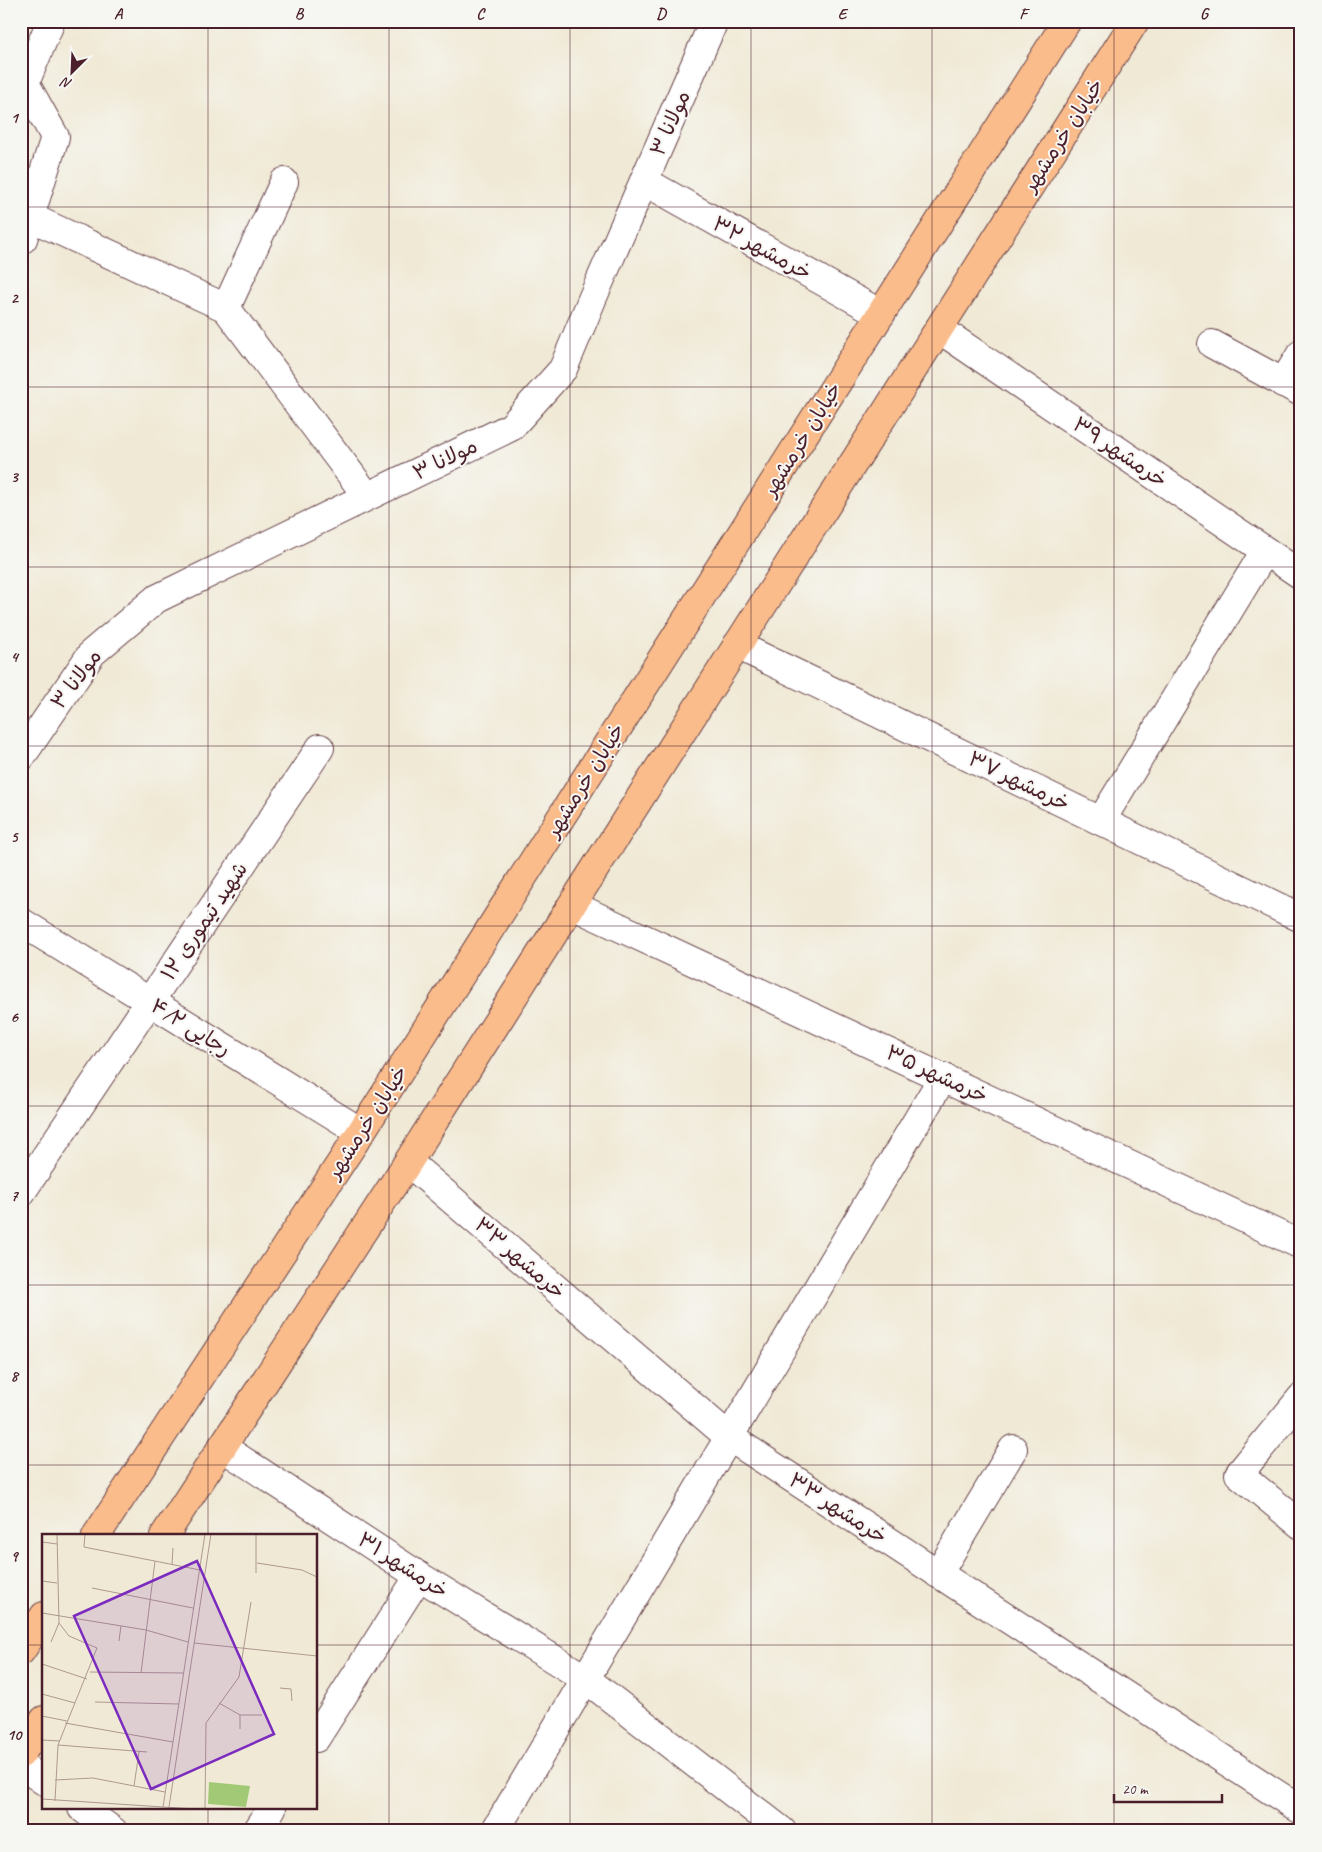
<svg xmlns="http://www.w3.org/2000/svg" width="1322" height="1852" font-family="Caveat,'Playpen Sans Arabic',sans-serif">
<rect width="100%" height="100%" fill="#f6f6f2"/>
<filter id="ink" filterUnits="userSpaceOnUse"><feTurbulence type="fractalNoise" baseFrequency=".02" numOctaves="2"/><feDisplacementMap in="SourceGraphic" scale="10" xChannelSelector="R" yChannelSelector="G"/><feConvolveMatrix kernelMatrix="1 2 1 2 8 2 1 2 1" color-interpolation-filters="sRGB"/></filter>
<filter id="wash" filterUnits="userSpaceOnUse"><feTurbulence type="fractalNoise" baseFrequency=".0096" numOctaves="4" result="noise"/><feDisplacementMap in="SourceGraphic" scale="20" xChannelSelector="R" yChannelSelector="G"/><feGaussianBlur stdDeviation="1.12" result="paint"/><feColorMatrix in="noise" values="0 0 0 0 0 0 0 0 0 0 0 0 0 0 0 0 0 1.4 0 .05"/><feComposite in="paint" operator="in"/></filter>
<g filter="url(#wash)">
<rect width="100%" height="100%" fill="#f0e9d5"/>
</g>
<g filter="url(#ink)">
<g fill="none" stroke-linecap="round" stroke-linejoin="round">
<g stroke="#633d44" stroke-width="30">
<g id="minor">
<path d="M644,181L881,314"/>
<path d="M284,182L226,308L367,496"/>
<path d="M30,217L226,308"/>
<path d="M21,239H23L55,137L25,83L51,21"/>
<path d="M939,329L1301,575"/>
<path d="M1212,344L1301,392"/>
<path d="M1283,383L1301,354"/>
<path d="M737,645L1301,918"/>
<path d="M21,757L92,653L156,599L511,427L563,369L593,297L714,21"/>
<path d="M1101,821L1265,551"/>
<path d="M572,905L1301,1245"/>
<path d="M21,922L361,1132"/>
<path d="M408,1162L729,1437L1301,1810"/>
<path d="M21,1193L320,748"/>
<path d="M1301,1398L1239,1474L1301,1525"/>
<path d="M222,1447L419,1576L586,1679L782,1831"/>
<path d="M938,1574L1013,1449"/>
<path d="M316,1738L419,1576"/>
<path d="M21,1765L44,1781"/>
<path d="M82,1808L113,1831"/>
<path d="M257,1831L272,1808"/>
<path d="M495,1831L943,1077"/>
</g>
</g>
<g stroke="#633d44" stroke-width="30">
<g id="major">
<path d="M96,1536L361,1132L1067,21"/>
<path d="M164,1536L408,1162L1135,21"/>
<path d="M21,1651L44,1616"/>
<path d="M21,1754L44,1720"/>
</g>
</g>
<use href="#minor" stroke="#fff" stroke-width="28"/>
<use href="#major" stroke="#fabc8b" stroke-width="28"/>
</g>
</g>
<path fill="none" stroke="#4a1f2b" stroke-width="1" stroke-opacity="0.55" d="M208,21V1536M389,21V1831M570,21V1831M751,21V1831M932,21V1831M1114,21V1831M21,207H1301M21,387H1301M21,567H1301M21,746H1301M21,926H1301M21,1106H1301M21,1285H1301M21,1465H1301M21,1645H44M316,1645H1301M208,1808V1831"/>
<g text-anchor="middle" dominant-baseline="central" stroke-width="4" stroke-linejoin="round" paint-order="stroke">
<g font-size="21" fill="#4a1f2b" stroke="#f6f6f2">
<text transform="translate(670 123) rotate(-66)">مولانا ۳</text>
<text transform="translate(1063 135) rotate(-57)">خیابان خرمشهر</text>
<text transform="translate(762 248) rotate(29)">خرمشهر ۳۲</text>
<text transform="translate(802 439) rotate(-58)">خیابان خرمشهر</text>
<text transform="translate(1120 452) rotate(34)">خرمشهر ۳۹</text>
<text transform="translate(445 459) rotate(-26)">مولانا ۳</text>
<text transform="translate(76 679) rotate(-53)">مولانا ۳</text>
<text transform="translate(585 780) rotate(-58)">خیابان خرمشهر</text>
<text transform="translate(1019 781) rotate(26)">خرمشهر ۳۷</text>
<text transform="translate(204 921) rotate(-56)">شهید تیموری ۱۲</text>
<text transform="translate(191 1027) rotate(32)">رجایی ۴/۲</text>
<text transform="translate(937 1074) rotate(25)">خرمشهر ۳۵</text>
<text transform="translate(367 1122) rotate(-57)">خیابان خرمشهر</text>
<text transform="translate(520 1258) rotate(41)">خرمشهر ۳۳</text>
<text transform="translate(838 1508) rotate(33)">خرمشهر ۳۳</text>
<text transform="translate(403 1565) rotate(33)">خرمشهر ۳۱</text>
</g>
</g>
<g transform="translate(42 1534)">
<rect width="275" height="275" fill="#f0e9d5"/>
<path d="M167,248L208,252L204,273L166,270Z" fill="#a2ca76"/>
<path fill="none" stroke="#ae9891" stroke-width="1" d="M43,0L42,13L158,36M0,8L15,10M215,29L260,36L275,43M130,30L131,14M214,39V0M0,47L15,49M50,54L151,74M0,79L104,96L146,108M77,107L79,92M9,108L17,89M152,109L275,122M0,130L45,145M48,138L141,139M99,139L113,27M238,154L249,155L250,167M0,160L33,169M53,168L137,170M177,169L198,181V195M198,181H220M0,182L25,187M23,189L131,208M0,206L18,207M16,211L105,218M13,246L51,244L123,258M92,252L97,218M0,265L121,273M13,267L16,211L55,114L27,102L17,89L15,0M127,273L169,0M154,275L121,273L163,0M163,275L164,189L197,143L209,68"/>
<path fill="#7b2cbf" fill-opacity="0.15" stroke="#7b2cbf" stroke-width="2.5" d="M155,27L232,200L109,255L32,82Z"/>
<rect width="275" height="275" fill="none" stroke="#4a1f2b" stroke-width="2.5"/>
</g>
<rect width="1322" height="1852" fill="none" stroke="#f6f6f2" stroke-width="55"/>
<g transform="translate(72 72) rotate(204)" stroke="#f6f6f2" stroke-width="4" paint-order="stroke">
<path d="M0-4L9 19L0 12L-9 19Z" fill="#4a1f2b"/>
<text y="-8" font-size="14" font-weight="bold" text-anchor="middle" fill="#4a1f2b">N</text>
</g>
<path d="M1114 1794v8h108v-8" fill="none" stroke="#4a1f2b" stroke-width="2.5"/>
<text x="1122" y="1794" font-size="15" fill="#4a1f2b" stroke="#f6f6f2" stroke-width="4" paint-order="stroke">20 m</text>
<rect x="28" y="28" width="1266" height="1796" fill="none" stroke="#4a1f2b" stroke-width="2"/>
<g font-size="16" text-anchor="middle" font-weight="bold" fill="#4a1f2b">
<text x="118" y="19">A</text>
<text x="299" y="19">B</text>
<text x="480" y="19">C</text>
<text x="661" y="19">D</text>
<text x="842" y="19">E</text>
<text x="1023" y="19">F</text>
<text x="1204" y="19">G</text>
<text x="14" y="123">1</text>
<text x="14" y="303">2</text>
<text x="14" y="482">3</text>
<text x="14" y="662">4</text>
<text x="14" y="842">5</text>
<text x="14" y="1022">6</text>
<text x="14" y="1201">7</text>
<text x="14" y="1381">8</text>
<text x="14" y="1561">9</text>
<text x="14" y="1740">10</text>
</g>
</svg>
